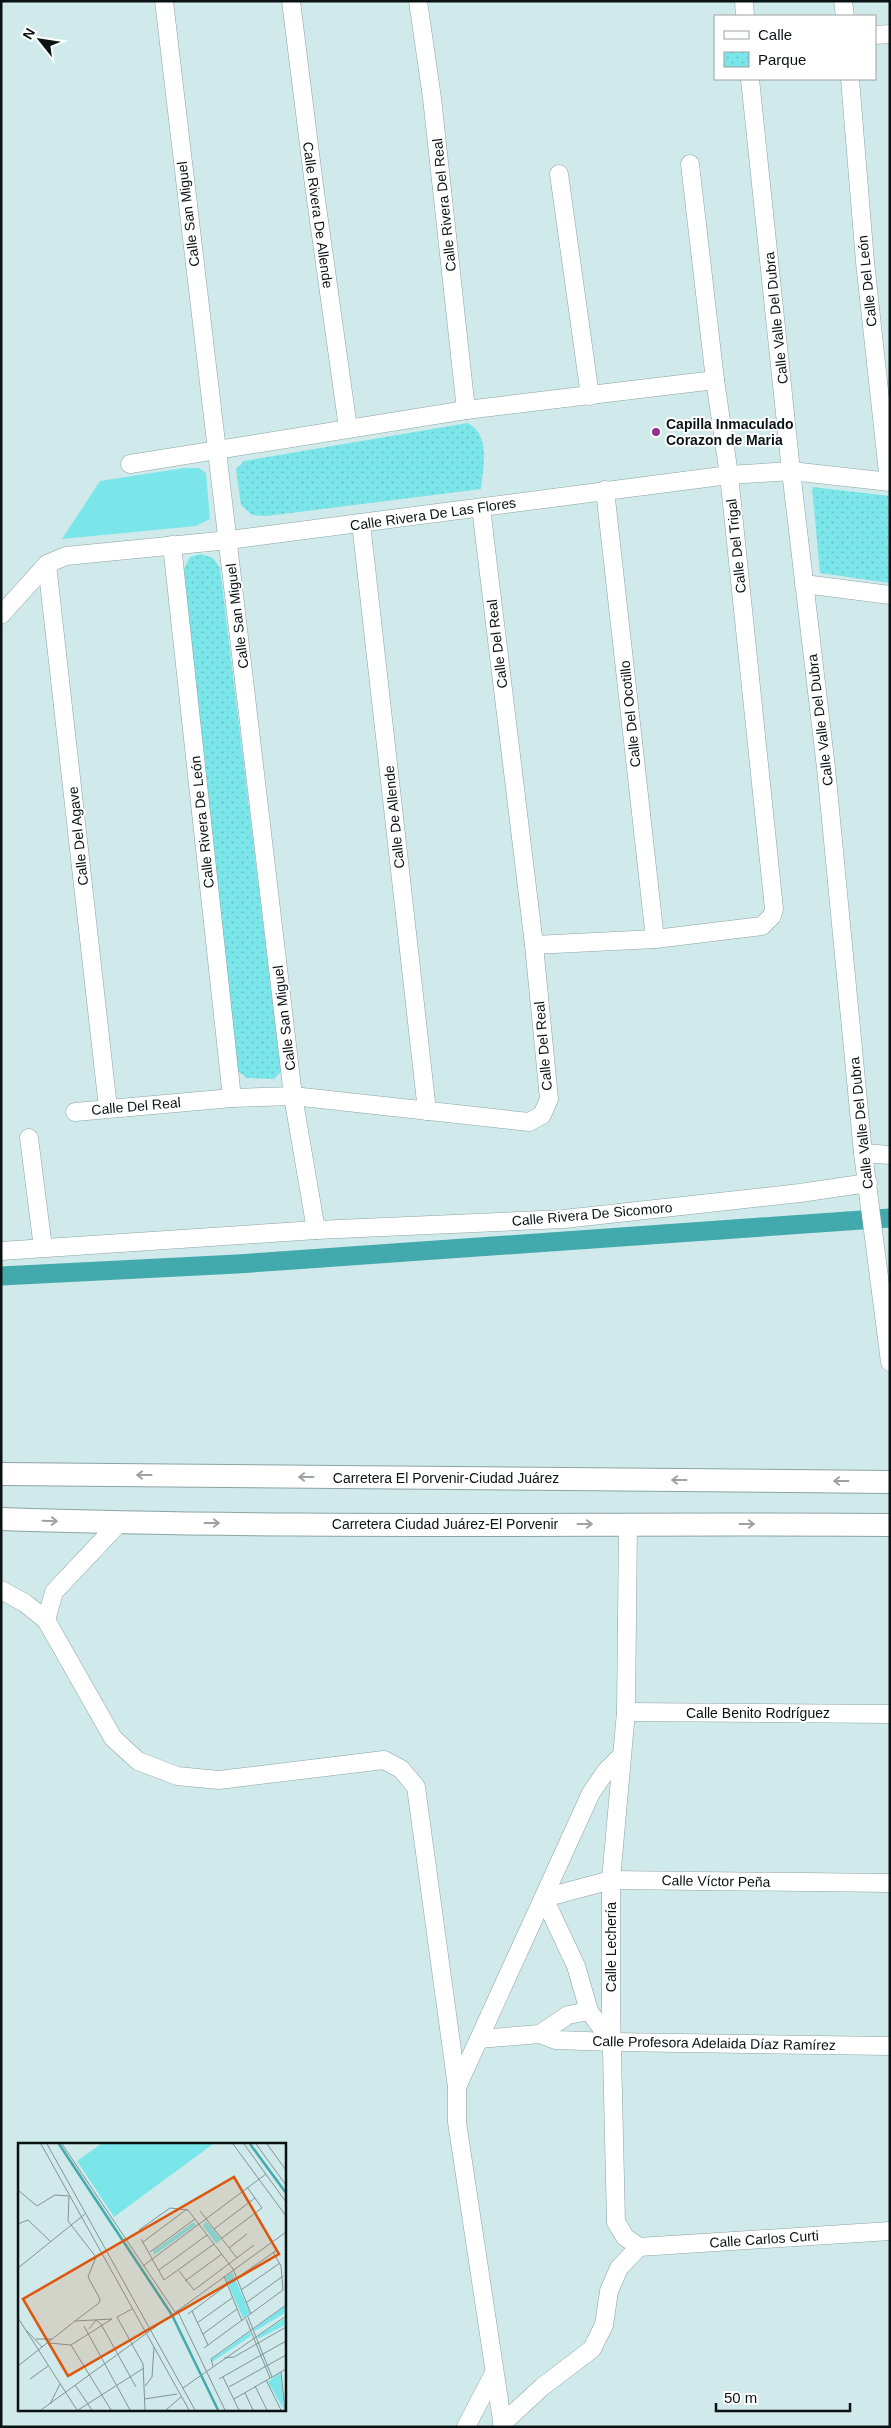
<svg xmlns="http://www.w3.org/2000/svg" width="891" height="2428" font-family="Helvetica,sans-serif">
<defs>
<pattern id="park-dots" width="8" height="8" patternUnits="userSpaceOnUse" patternTransform="scale(1.25)"><rect width="8" height="8" fill="#7ae6ea"/><path d="M2 2h.1M6 6h.1" fill="none" stroke="#68c4c8" stroke-width="1.8" stroke-linecap="round"/></pattern>
</defs>
<rect width="100%" height="100%" fill="#d0e9ea"/>
<path fill="#7ae6ea" d="M184,468H199L206,473L210,519L196,526L62,539L100,481Z"/>
<g fill="url(#park-dots)">
<path d="M468,423C491,436 483,467 481,489L267,516L252,515L241,505L236,469L244,461Z"/>
<path d="M812,487L890,496V583L820,573Z"/>
<path d="M201,554L213,558L220,568L281,1072L274,1079L247,1078L236,1070L184,569L190,557Z"/>
</g>
<g fill="none" stroke-linecap="round" stroke-linejoin="round">
<path stroke="#42a9ad" stroke-width="19" d="M1,1276L237,1264L890,1218"/>
<g stroke="#8ba3a3" stroke-width="19">
<g id="minor">
<path d="M164,1L293,1096L316,1230"/>
<path d="M291,1L314,185L348,428"/>
<path d="M418,1L432,98L466,410"/>
<path d="M744,1L745,16"/>
<path d="M843,1L845,16"/>
<path d="M875,35L890,34"/>
<path d="M750,79L791,471L826,768L863,1153L890,1362"/>
<path d="M850,79L865,262L889,482"/>
<path d="M559,174L590,396"/>
<path d="M130,464L466,410L715,380"/>
<path d="M605,490L655,939"/>
<path d="M361,523L427,1111"/>
<path d="M172,545L232,1098"/>
<path d="M47,564L108,1108"/>
<path d="M804,584L890,595"/>
<path d="M1,615L47,564L66,556L229,540L729,475L791,471L890,482"/>
<path d="M534,945L655,939L762,926L772,916L774,909L729,475L715,380L690,164"/>
<path d="M75,1112L232,1098L293,1096L529,1122L542,1115L549,1099L534,945L481,508"/>
<path d="M29,1138L43,1248"/>
<path d="M863,1153L890,1155"/>
<path d="M1,1251L316,1230L564,1219L800,1193L868,1183"/>
<path d="M1,1590L25,1603L46,1620L113,1738L138,1761L177,1776L219,1780L384,1760L401,1769L416,1787L457,2087"/>
<path d="M46,1620L54,1592L119,1523"/>
<path d="M626,1712L890,1714"/>
<path d="M589,2011L576,1966L544,1898L611,1880L890,1883"/>
<path d="M540,2034L556,2040L612,2042L890,2046"/>
<path d="M479,2039L540,2034L568,2015L589,2011L612,2042"/>
<path d="M639,2247L890,2231"/>
<path d="M502,2424L542,2387L592,2349L604,2325L609,2291L619,2268L639,2247L625,2237L616,2222L611,2009V1880L626,1712L628,1524"/>
<path d="M466,2427L494,2373"/>
<path d="M503,2427L457,2122V2087L591,1793L606,1771L621,1756"/>
</g>
</g>
<g stroke="#8ba3a3" stroke-width="24">
<g id="major">
<path d="M1,1474L890,1482"/>
<path d="M1,1519C297,1529 594,1523 890,1525"/>
</g>
</g>
<use href="#minor" stroke="#fff" stroke-width="18"/>
<use href="#major" stroke="#fff" stroke-width="22"/>
</g>
<defs><path id="oneway-shaft" d="M-6 0H5M1.5-3L5.5 0L1.5 3" fill="none" stroke-width="1.6" stroke-linecap="round" stroke-linejoin="round" transform="scale(1.25)"/></defs>
<g stroke="#9da1a1">
<use href="#oneway-shaft" transform="translate(144 1475) rotate(-180)"/>
<use href="#oneway-shaft" transform="translate(306 1477) rotate(-180)"/>
<use href="#oneway-shaft" transform="translate(679 1480) rotate(-180)"/>
<use href="#oneway-shaft" transform="translate(841 1481) rotate(-180)"/>
<use href="#oneway-shaft" transform="translate(50 1521) rotate(2)"/>
<use href="#oneway-shaft" transform="translate(212 1523)"/>
<use href="#oneway-shaft" transform="translate(585 1524)"/>
<use href="#oneway-shaft" transform="translate(747 1524)"/>
</g>
<circle fill="#933097" stroke="#fff" stroke-width="2" cx="656" cy="432" r="5"/>
<g text-anchor="middle" dominant-baseline="central" stroke-width="4" stroke-linejoin="round" paint-order="stroke">
<g font-size="14" fill="#0a1313" stroke="#fff">
<text transform="translate(444 205) rotate(-96)">Calle Rivera Del Real</text>
<text transform="translate(188 214) rotate(-97)">Calle San Miguel</text>
<text transform="translate(318 215) rotate(82)">Calle Rivera De Allende</text>
<text transform="translate(867 281) rotate(-96)">Calle Del León</text>
<text transform="translate(776 318) rotate(-96)">Calle Valle Del Dubra</text>
<text transform="translate(433 514) rotate(-8)">Calle Rivera De Las Flores</text>
<text transform="translate(736 546) rotate(-96)">Calle Del Trigal</text>
<text transform="translate(237 616) rotate(-97)">Calle San Miguel</text>
<text transform="translate(497 644) rotate(-97)">Calle Del Real</text>
<text transform="translate(630 714) rotate(-96)">Calle Del Ocotillo</text>
<text transform="translate(820 720) rotate(-97)">Calle Valle Del Dubra</text>
<text transform="translate(394 817) rotate(-96)">Calle De Allende</text>
<text transform="translate(202 822) rotate(-96)">Calle Rivera De León</text>
<text transform="translate(78 836) rotate(-96)">Calle Del Agave</text>
<text transform="translate(284 1018) rotate(-97)">Calle San Miguel</text>
<text transform="translate(543 1046) rotate(-95)">Calle Del Real</text>
<text transform="translate(136 1106) rotate(-5)">Calle Del Real</text>
<text transform="translate(861 1123) rotate(-96)">Calle Valle Del Dubra</text>
<text transform="translate(592 1214) rotate(-5)">Calle Rivera De Sicomoro</text>
<text x="446" y="1478">Carretera El Porvenir-Ciudad Juárez</text>
<text x="445" y="1524">Carretera Ciudad Juárez-El Porvenir</text>
<text x="758" y="1713">Calle Benito Rodríguez</text>
<text transform="translate(716 1881) rotate(1)">Calle Víctor Peña</text>
<text transform="translate(611 1947) rotate(-90)">Calle Lechería</text>
<text transform="translate(714 2043) rotate(1)">Calle Profesora Adelaida Díaz Ramírez</text>
<text transform="translate(764 2239) rotate(-4)">Calle Carlos Curti</text>
</g>
<g font-size="14" font-weight="bold" fill="#0a1313" stroke="#fff" text-anchor="start">
<text x="666" y="424">Capilla Inmaculado<tspan x="666" dy="16">Corazon de Maria</tspan></text>
</g>
</g>
<g transform="translate(18 2143)">
<rect width="268" height="268" fill="#d0e9ea"/>
<path d="M83,1H195L96,74L59,18ZM188,78L203,96L201,99L198,100L185,83ZM176,79L178,82L136,112L135,108ZM214,129L232,170L225,175L207,134ZM267,163V170L237,188L236,186ZM267,175V182L240,196V193ZM232,189L233,193L194,219V216ZM260,231L263,232L266,267L250,239Z" fill="#7ae6ea"/>
<path fill="none" stroke="#42a9ad" stroke-width="2.5" d="M41,1L154,172L200,267M232,1L268,50"/>
<path fill="none" stroke="#819394" stroke-width="1" d="M23,1L171,267M29,1L177,267M44,1L157,169M215,1L268,73M226,1L268,59M238,1L268,42M249,1L268,27M0,47L19,63L37,52L51,53M51,53L50,78L78,114L70,134L82,156L81,160L57,178M182,68L219,115M0,81L10,77L33,99M196,86L237,55M121,87L152,65L170,67L215,126L233,171M204,95L244,65L229,44M123,96L146,137L196,101M125,99L169,66M211,105L229,91M132,109L177,76M125,123L248,31M0,125L67,71M141,127L189,92M161,128L176,147L236,102M206,133L224,178M219,135L259,107M167,138L204,111M223,147L262,120M228,160L265,133M159,167L207,267M174,168L190,202M170,171L209,142M99,174L125,221L127,267M99,174L114,166M230,174L254,234M0,175L59,267M228,176L252,235M179,180L214,155M66,183L112,267M71,186L78,177L83,181L118,244M9,188L24,204M185,191L219,166M18,196H34M31,200L53,202L94,176M53,202L93,267M186,205L265,147L263,123L255,109M206,215L216,214L268,184M0,223L57,178L94,176M195,223L193,216L268,162M263,229L267,267M205,234L221,267M12,236L30,223M201,236L268,198M248,237L263,267M57,242L74,267M127,243L134,234L136,204M237,243L249,267M211,244L268,212M165,245L268,173M227,250L235,267M127,256L159,251M216,256L268,226M32,261L42,241M23,267L268,89M60,267L126,225M148,267L163,254"/>
<path fill="#dd560c" fill-opacity="0.15" stroke="#dd560c" stroke-width="2.5" d="M216,34L261,111L50,233L5,156Z"/>
<rect width="268" height="268" fill="none" stroke="#0a1313" stroke-width="2.5"/>
</g>
<rect width="891" height="2428" fill="none" stroke="#0a1313" stroke-width="5"/>
<rect x="714" y="15" width="162" height="65" fill="#ffffff" stroke="#9da1a1"/>
<rect x="724" y="31" width="25" height="8" fill="#ffffff" stroke="#9da1a1"/>
<text x="758" y="40" font-size="15" fill="#0a1313">Calle</text>
<rect x="724" y="52" width="25" height="15" fill="url(#park-dots)" stroke="#9da1a1"/>
<text x="758" y="65" font-size="15" fill="#0a1313">Parque</text>
<g transform="translate(40 40) rotate(300)" stroke="#ffffff" stroke-width="4" paint-order="stroke">
<path d="M0-4L9 19L0 12L-9 19Z" fill="#0a1313"/>
<text y="-8" font-size="14" font-weight="bold" text-anchor="middle" fill="#0a1313">N</text>
</g>
<path d="M716 2403v8h134v-8" fill="none" stroke="#0a1313" stroke-width="2.5"/>
<text x="724" y="2403" font-size="15" fill="#0a1313" stroke="#ffffff" stroke-width="4" paint-order="stroke">50 m</text>
</svg>
